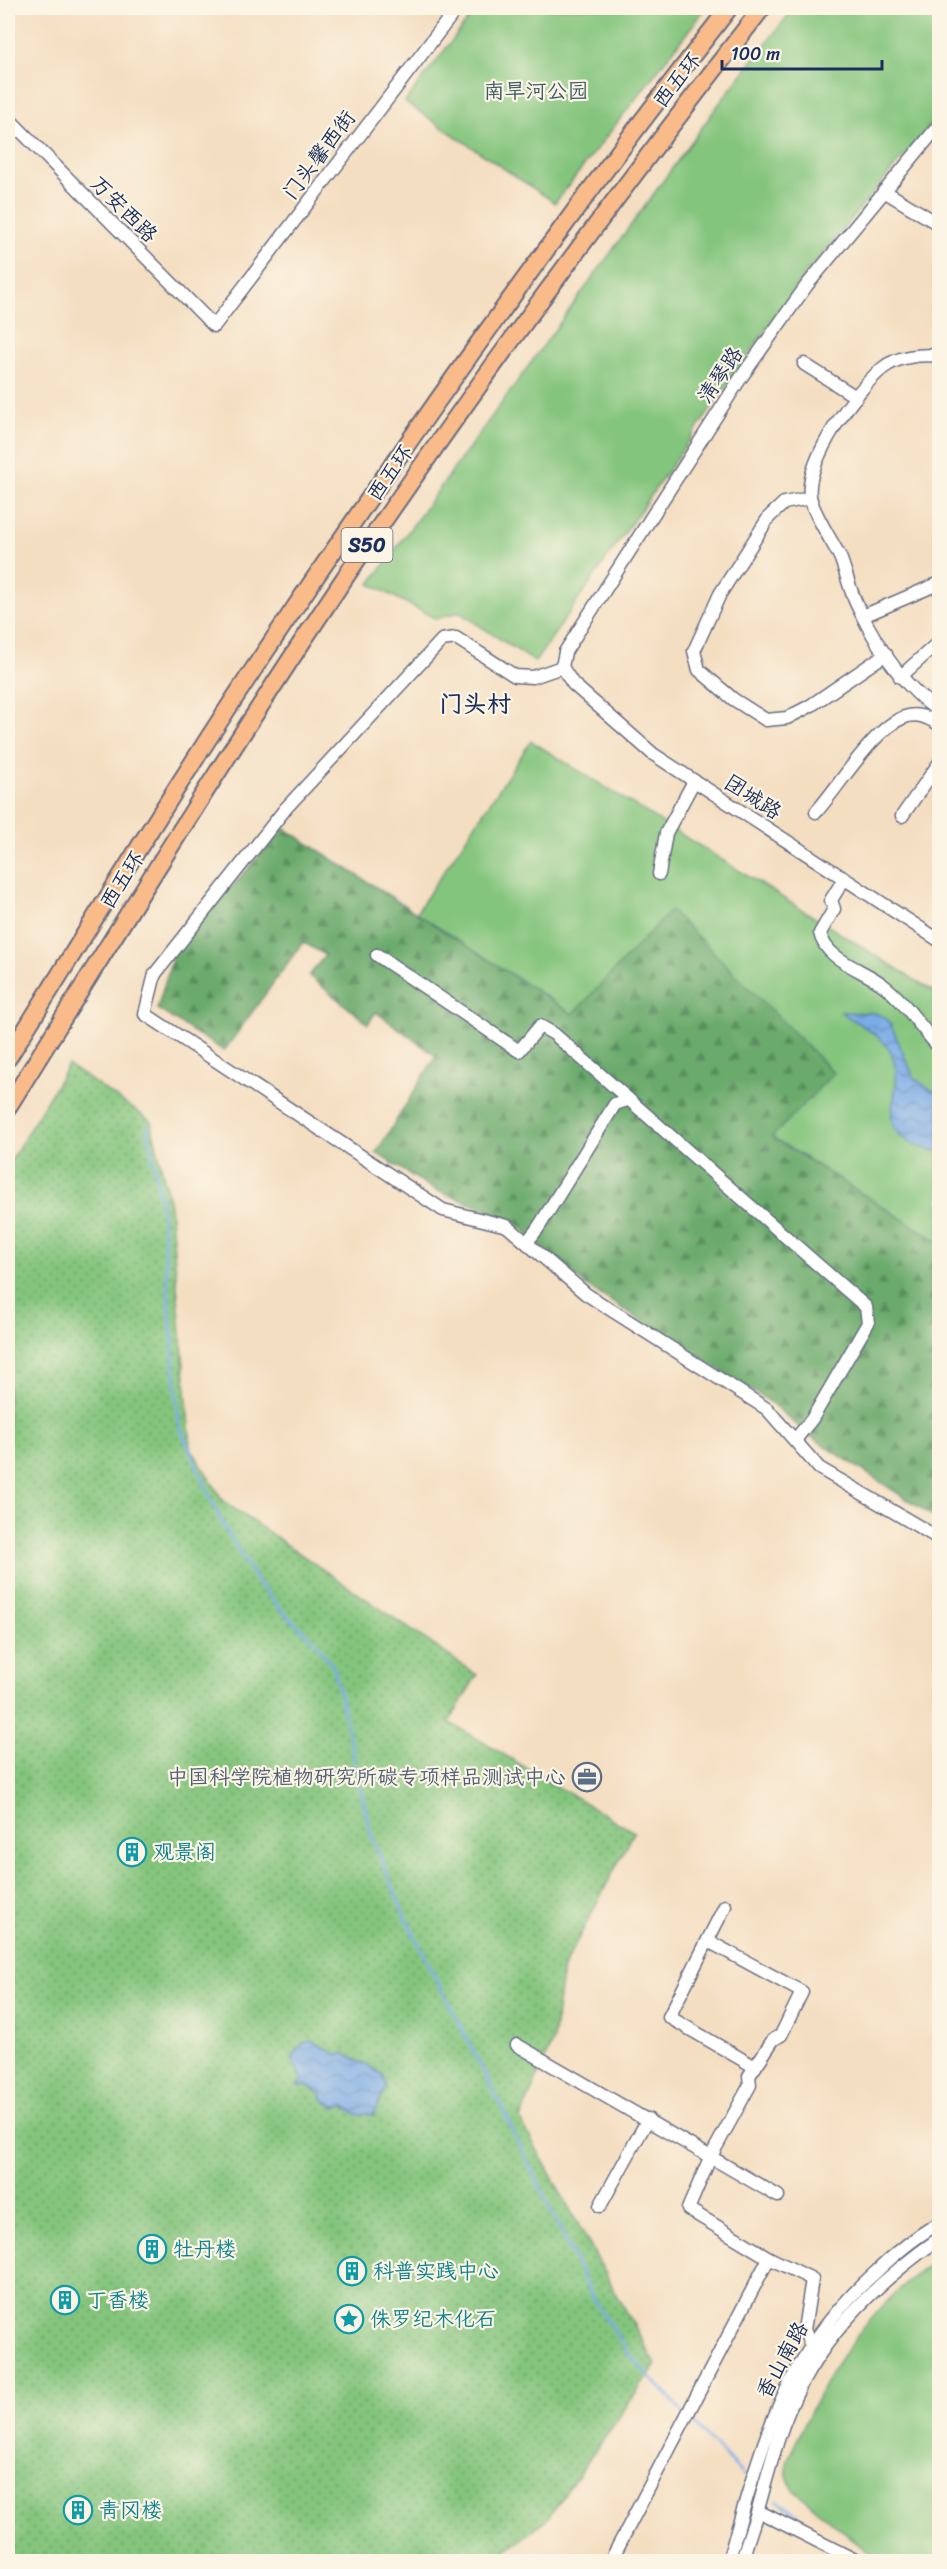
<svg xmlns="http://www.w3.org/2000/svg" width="947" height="2569" font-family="Sriracha,'LXGW WenKai TC',sans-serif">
<defs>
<pattern id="grass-dots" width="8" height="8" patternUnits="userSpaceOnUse" patternTransform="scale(1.5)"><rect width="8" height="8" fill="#84c57d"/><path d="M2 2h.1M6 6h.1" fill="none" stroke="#6ba06a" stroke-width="1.8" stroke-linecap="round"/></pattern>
<pattern id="forest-firs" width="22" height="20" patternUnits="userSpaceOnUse" patternTransform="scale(1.5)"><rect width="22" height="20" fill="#6baa6c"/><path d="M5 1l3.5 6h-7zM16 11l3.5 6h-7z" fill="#578b5c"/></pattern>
<pattern id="water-waves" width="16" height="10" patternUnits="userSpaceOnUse" patternTransform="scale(1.5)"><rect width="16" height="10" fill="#7bace7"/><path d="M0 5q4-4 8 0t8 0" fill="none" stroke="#648cbe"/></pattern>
</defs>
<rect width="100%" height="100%" fill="#fcf5e5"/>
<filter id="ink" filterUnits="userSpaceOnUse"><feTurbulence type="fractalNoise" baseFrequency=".0167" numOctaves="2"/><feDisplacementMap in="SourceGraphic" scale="12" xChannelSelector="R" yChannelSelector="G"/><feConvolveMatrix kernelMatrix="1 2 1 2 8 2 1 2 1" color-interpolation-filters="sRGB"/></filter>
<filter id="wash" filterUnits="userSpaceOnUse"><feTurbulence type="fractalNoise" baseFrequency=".008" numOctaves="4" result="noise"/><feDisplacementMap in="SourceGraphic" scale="24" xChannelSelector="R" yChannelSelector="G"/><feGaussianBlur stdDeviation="1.35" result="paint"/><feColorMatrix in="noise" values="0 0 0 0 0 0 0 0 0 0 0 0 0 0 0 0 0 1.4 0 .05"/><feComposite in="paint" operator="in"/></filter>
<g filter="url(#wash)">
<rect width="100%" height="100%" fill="#f4dec1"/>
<path fill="url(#grass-dots)" stroke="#507a6e" stroke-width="1.5" d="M68,1065L151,1121L170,1205L191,1448L223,1501L477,1675L449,1722L634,1832L563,1968L553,2040L520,2119L656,2365L547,2519L506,2550L509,2561L8,2562V1165Z"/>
<path fill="url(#forest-firs)" stroke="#436c65" stroke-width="1.5" d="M284,828L573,1014L671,910L835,1074L772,1137L939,1242V1520L808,1435L770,1402L585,1285L512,1220L433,1189L376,1153L436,1056L376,1012L368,1024L309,976L325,955L303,942L224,1051L157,1009L174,952Z"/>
<g fill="#84c57d" stroke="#507a6e" stroke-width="1.5">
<path d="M477,8H706L555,203L405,102Z"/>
<path d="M794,8H939V114L802,278L535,662L459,612L436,619L370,584L724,97Z"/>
<path d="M531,741L939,995V1242L772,1137L834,1073L671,910L573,1014L416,913Z"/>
<path d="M939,2259V2561H882L869,2553L792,2489L787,2475V2461C800,2435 811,2408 825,2383C850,2340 897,2283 939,2259Z"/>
</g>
<g fill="url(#water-waves)" stroke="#4b6ea2" stroke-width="1.5">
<path d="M841,1012L874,1013L884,1017L891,1025L914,1078L939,1095V1152C855,1132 913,1100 891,1053C883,1035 857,1024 841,1012Z"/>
<path d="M313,2041L338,2056L344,2053L382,2074L386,2087L373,2115L367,2113L358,2115L344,2106L336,2108L322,2099V2094L304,2084L302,2087L298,2085L302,2079C300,2071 294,2067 292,2059L303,2043Z"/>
</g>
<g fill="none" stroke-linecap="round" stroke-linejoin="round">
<g stroke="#7bace7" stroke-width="3">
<path d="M147,1126L161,1203L179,1425L220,1519L256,1580L283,1612L316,1643L334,1668L371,1835L406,1919L502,2108L591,2294L628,2353L684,2413"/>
<path d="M689,2418L743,2475"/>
<path d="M776,2500L802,2518"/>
</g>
</g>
</g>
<g filter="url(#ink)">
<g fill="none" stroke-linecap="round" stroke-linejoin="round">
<g stroke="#676c81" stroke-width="15">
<g id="minor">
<path d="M8,118L214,326L457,8"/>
<path d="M884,191L940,225"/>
<path d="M940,356C921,354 898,356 883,368C856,389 805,461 810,496C812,511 832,541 840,557C847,574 850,593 859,609C878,648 903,687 940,712"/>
<path d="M804,364L856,397"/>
<path d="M810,498L784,503L769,517L720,594L694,651L699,670L733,699L766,720L787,718L810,706L886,654"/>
<path d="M863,616L940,583"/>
<path d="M562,667L533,677L515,676L456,638L442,640L286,808L155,974L145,1014L443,1210L507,1226L586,1294L767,1409L819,1468L940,1539"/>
<path d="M562,667L565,652L740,379L807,285L940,124"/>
<path d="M562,667L573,684L653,754L940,941"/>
<path d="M900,677L940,641"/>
<path d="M816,812C839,787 874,727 905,717C917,712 929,718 940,725"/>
<path d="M902,816L940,762"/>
<path d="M659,874L666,833L694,781"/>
<path d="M844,879L831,900L834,909L820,933C826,961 863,969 883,985C906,1002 920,1028 940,1048"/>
<path d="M377,955L519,1051L540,1026L554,1034L866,1307L868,1323L812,1419L795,1440"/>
<path d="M527,1242L538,1228L615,1104L627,1100"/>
<path d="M725,1906L669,2017L755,2067"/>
<path d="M708,1941L802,1992L781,2035L773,2040L749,2076L750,2085L710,2158L688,2209L769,2258L812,2279L804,2330L811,2345"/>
<path d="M517,2045L778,2196"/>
<path d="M600,2206L648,2119"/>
<path d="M758,2511L859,2562"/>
<path d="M610,2562L769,2258"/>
<path d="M728,2562C762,2445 782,2355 878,2270C896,2253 917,2235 940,2223"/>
<path d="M742,2562C746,2543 753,2527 758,2509C766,2481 773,2453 783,2425C812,2345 871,2286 940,2238"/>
</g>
</g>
<g stroke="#676c81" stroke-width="20">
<g id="highway">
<path d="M8,1058C88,929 167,800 251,673C402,446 561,223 729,8"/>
<path d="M8,1107C126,917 243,727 369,542C494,360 626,182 762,8"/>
</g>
</g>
<use href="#minor" stroke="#fff" stroke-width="12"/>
<use href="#highway" stroke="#fabb8b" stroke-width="16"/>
</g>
</g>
<defs>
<g id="office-ring" transform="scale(1.5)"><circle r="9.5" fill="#fcf5e5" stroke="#5c6f8a" stroke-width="1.5"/><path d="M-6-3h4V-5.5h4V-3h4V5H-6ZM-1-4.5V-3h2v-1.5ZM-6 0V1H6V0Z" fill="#5c6f8a"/></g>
<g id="building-ring" transform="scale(1.5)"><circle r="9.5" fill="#fcf5e5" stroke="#0f9aa8" stroke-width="1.5"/><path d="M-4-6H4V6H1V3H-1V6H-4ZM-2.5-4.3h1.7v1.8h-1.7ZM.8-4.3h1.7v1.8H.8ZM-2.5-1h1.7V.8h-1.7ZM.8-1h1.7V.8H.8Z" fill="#0f9aa8"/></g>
<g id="sight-ring" transform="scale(1.5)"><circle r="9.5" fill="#fcf5e5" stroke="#0f9aa8" stroke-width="1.5"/><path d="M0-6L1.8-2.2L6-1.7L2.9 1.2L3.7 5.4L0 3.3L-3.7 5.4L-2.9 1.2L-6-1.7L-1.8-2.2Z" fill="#0f9aa8"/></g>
</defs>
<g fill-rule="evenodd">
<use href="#office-ring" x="587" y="1777"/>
<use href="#building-ring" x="132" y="1852"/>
<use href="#building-ring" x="152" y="2249"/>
<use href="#building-ring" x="352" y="2271"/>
<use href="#building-ring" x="65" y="2300"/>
<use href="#sight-ring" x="349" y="2319"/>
<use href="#building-ring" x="78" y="2510"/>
</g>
<g text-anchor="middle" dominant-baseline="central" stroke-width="4.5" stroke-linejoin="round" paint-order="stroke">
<rect fill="#fcf5e5" stroke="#5e6a86" stroke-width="1.5" x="341.5" y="528" width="51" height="34" rx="4.5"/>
<g font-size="20" font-weight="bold" fill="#1b2f5e">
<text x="367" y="545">S50</text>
</g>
<g font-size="21" fill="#1b2f5e" stroke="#fcf5e5">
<text transform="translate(677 80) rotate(-52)">西五环</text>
<text transform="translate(319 155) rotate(-53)">门头馨西街</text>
<text transform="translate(124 209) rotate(45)">万安西路</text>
<text transform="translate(720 375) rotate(-56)">清琴路</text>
<text transform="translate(390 473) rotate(-55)">西五环</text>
<text transform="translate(753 797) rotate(33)">团城路</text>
<text transform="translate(122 880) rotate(-58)">西五环</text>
<text transform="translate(782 2360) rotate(-61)">香山南路</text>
</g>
<g font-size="21" fill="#3a5c67" stroke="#fcf5e5">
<text x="536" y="91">南旱河公园</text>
</g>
<g font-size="21" fill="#4e5e75" stroke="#fcf5e5" text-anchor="end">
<text x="566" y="1777">中国科学院植物研究所碳专项样品测试中心</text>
</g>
<g font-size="21" fill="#0d838f" stroke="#fcf5e5" text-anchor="start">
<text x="153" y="1852">观景阁</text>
<text x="173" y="2249">牡丹楼</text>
<text x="373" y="2271">科普实践中心</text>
<text x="86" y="2300">丁香楼</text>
<text x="370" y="2319">侏罗纪木化石</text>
<text x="99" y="2510">青冈楼</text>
</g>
<g font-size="24" font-weight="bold" fill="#1b2f5e" stroke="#fcf5e5">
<text x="475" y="704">门头村</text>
</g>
</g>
<rect width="947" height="2569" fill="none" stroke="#fcf5e5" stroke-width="30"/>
<path d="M722 60v9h160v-9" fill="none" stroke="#1b2f5e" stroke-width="3"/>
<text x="731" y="60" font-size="18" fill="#1b2f5e" stroke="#fcf5e5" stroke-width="4.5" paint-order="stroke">100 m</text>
</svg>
